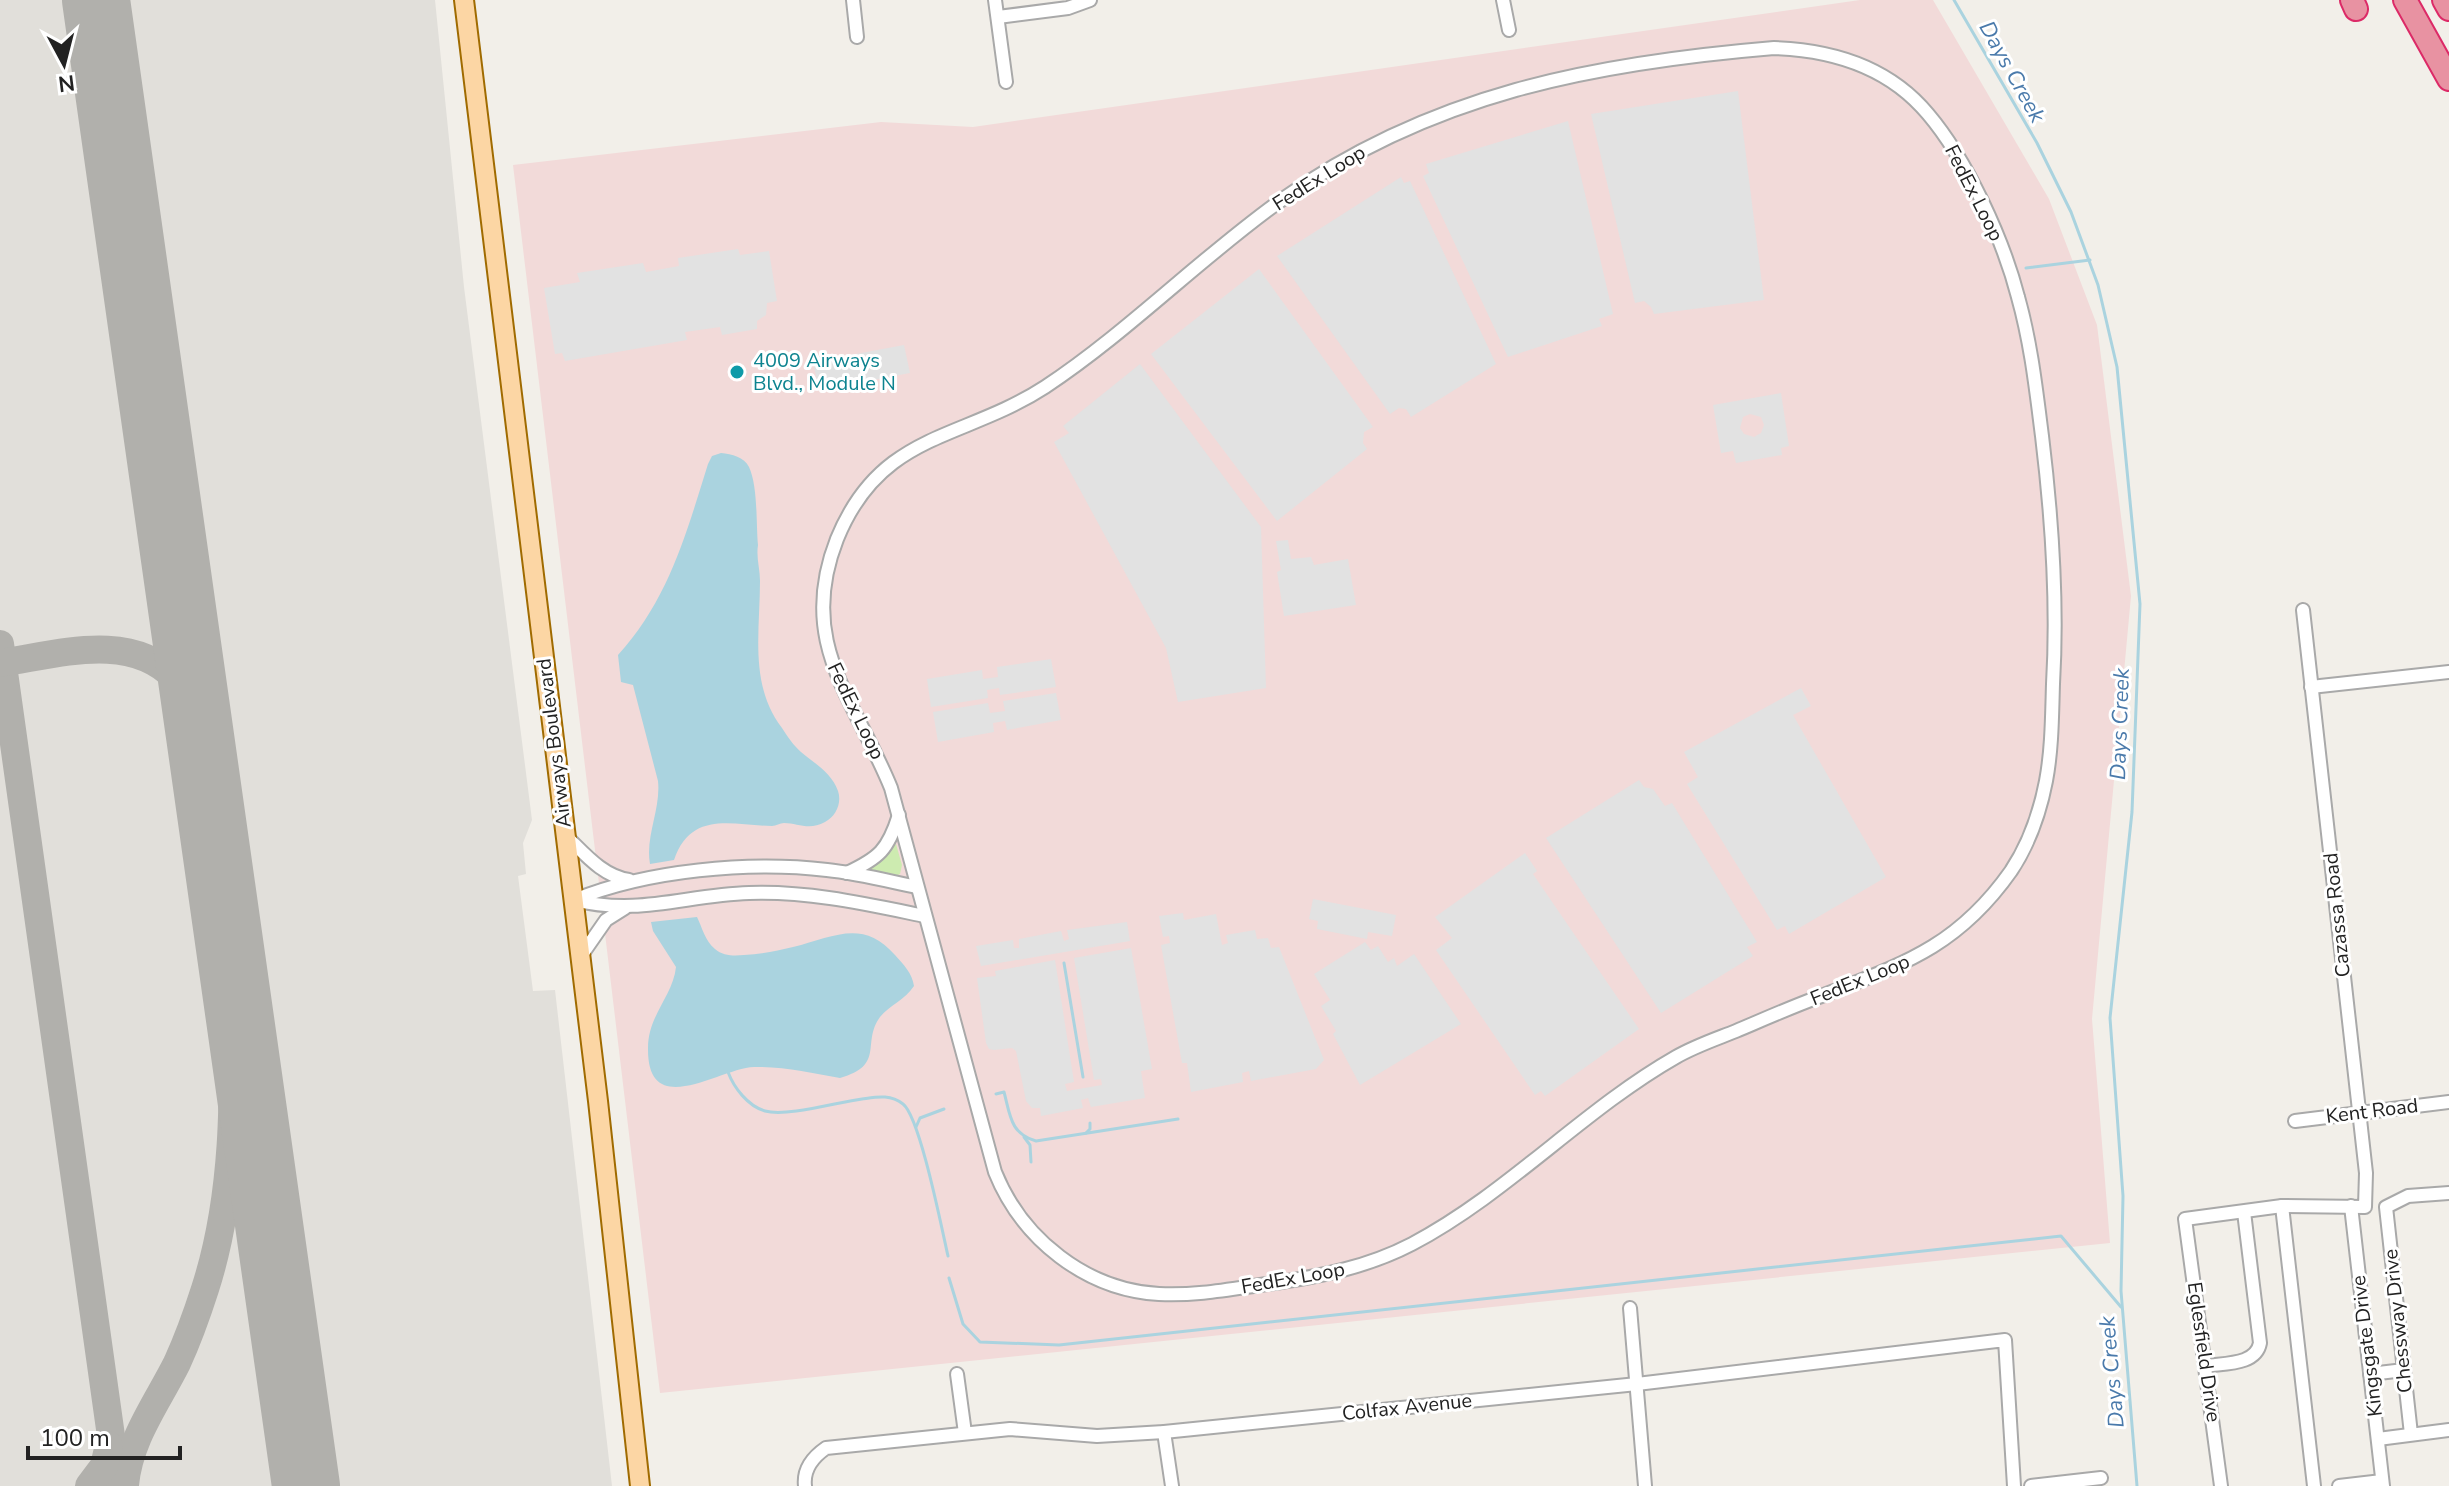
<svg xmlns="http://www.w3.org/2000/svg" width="2449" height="1486" font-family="'Nunito Sans',sans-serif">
<rect width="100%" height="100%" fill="#f2efe9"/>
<path fill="#f2dad9" d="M1860,0H1933L2049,199L2097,325L2131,596L2092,1019L2110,1243L660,1393L513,165L881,122L973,127Z"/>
<path fill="#e1dfda" d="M0,0H435L464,287L532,820L523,843L526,874L518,876L533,991L555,990L612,1486H0Z"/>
<path fill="#cdebb0" d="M896,844L902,865L900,874L893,877L871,871L870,868Z"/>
<g fill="#e2e2e2" fill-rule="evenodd">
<path d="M1738,91L1764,300L1654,314L1651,307L1644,301L1635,303L1591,114Z"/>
<path d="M1568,121L1613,314L1599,319L1602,326L1508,357L1423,176L1429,173L1426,164Z"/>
<path d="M1401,177L1404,183L1410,181L1496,364L1411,417L1406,409L1399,408L1390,414L1277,256Z"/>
<path d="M738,249L740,255L769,251L777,301L767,303L766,315L757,321V329L722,335L720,327L685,332L687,340L565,361L562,353L555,354L544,288L580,282L577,273L643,263L646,272L679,266L678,258Z"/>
<path d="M1259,269L1373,427L1364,432L1363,443L1367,449L1277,521L1151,354Z"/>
<path d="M904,345L910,373L819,390L813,362Z"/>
<path d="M1140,364L1261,527L1266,688L1178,702L1166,648L1054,442L1069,433L1063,426Z"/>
<path d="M1781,393L1789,446L1781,448L1782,455L1736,463L1733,451L1721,453L1713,405ZM1750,414L1761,417L1764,425L1761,433L1754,437L1744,434L1740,428L1743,417Z"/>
<path d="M1288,540L1291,559L1311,557L1314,565L1348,559L1356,605L1284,616L1277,572L1281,570L1276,541Z"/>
<path d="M1051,659L1056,687L1000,695L999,688L987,690L988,698L931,707L927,679L982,670L983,679L998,677L997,667Z"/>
<path d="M1801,688L1811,706L1793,715L1886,877L1789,934L1785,926L1777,930L1687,784L1698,777L1684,752Z"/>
<path d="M1056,693L1061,720L1007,730L1005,721L993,723L994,732L938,742L933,712L988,703L990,713L1005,711L1003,701Z"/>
<path d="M1639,780L1644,787L1653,789L1665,806L1672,803L1757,942L1747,947L1753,956L1661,1013L1546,838Z"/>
<path d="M1525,853L1537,871L1533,874L1639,1029L1545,1096L1541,1091L1535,1095L1436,950L1452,938L1435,917Z"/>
<path d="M1313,899L1396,915L1392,936L1368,932L1367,939L1317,929L1318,921L1309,919Z"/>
<path d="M1183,913L1184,920L1216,914L1222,945L1228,943L1226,935L1255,930L1257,939L1268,938L1271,948L1279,947L1324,1060L1316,1069L1251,1081L1249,1071L1242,1073L1243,1082L1191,1092L1187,1063H1182L1161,945L1170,943L1169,936L1163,937L1159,916Z"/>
<path d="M1127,922L1130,941L981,966L976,946L1013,940L1014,948H1019V939L1061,931L1064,941L1069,939L1067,930Z"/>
<path d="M1365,942L1371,950L1378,946L1388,962L1394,958L1397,966L1414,954L1461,1024L1360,1085L1333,1034L1336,1031L1321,1006L1330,1000L1314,974Z"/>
<path d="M1131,948L1152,1069L1141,1071L1145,1098L1091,1107L1088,1098L1081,1100L1083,1108L1041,1116L1040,1108H1032L1026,1101L1016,1051L1012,1048L994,1050L989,1049L986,1043L977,978L996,976L995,971L1055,960L1074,1082L1065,1084L1067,1091L1102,1085L1101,1079L1094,1080L1074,958Z"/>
</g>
<g fill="#aad3df">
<path d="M721,453C732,454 744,457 749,467C758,486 756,524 758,545C756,558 760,568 760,581C760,631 749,685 782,728C787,736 794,746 801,752C814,763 832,773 838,791C842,803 836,816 825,822C809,831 798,823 784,823C780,823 776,826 772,826C732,825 691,810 674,860L650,864C645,836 661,809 658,781L633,685L621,682L618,655C669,599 686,534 708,464L712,456Z"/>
<path d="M697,917C702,927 705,941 715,949C723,956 734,956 744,955C761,954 777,951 793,947C833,937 863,918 895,955C904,965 912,973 914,986C905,1000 890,1005 880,1017C861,1043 886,1065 840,1078C812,1073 783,1066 754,1067C720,1068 647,1122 648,1048C648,1015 673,996 676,967L653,931L651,922Z"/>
</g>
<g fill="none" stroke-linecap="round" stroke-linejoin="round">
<g stroke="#aad3df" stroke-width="3">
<path d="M1954,0L2037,143L2071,212L2098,285L2117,367L2140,604L2132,812L2110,1018L2123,1196L2121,1291L2137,1486"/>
<path d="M2026,268L2090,260"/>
<path d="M1064,963L1083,1077"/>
<path d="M728,1072C734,1088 748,1106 765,1111C787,1117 838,1102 862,1099C877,1097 890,1094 903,1104C920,1117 942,1230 948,1256"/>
<path d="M996,1094L1004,1092C1010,1114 1010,1134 1036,1141L1178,1119"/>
<path d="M916,1127L920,1118L944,1109"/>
<path d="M1086,1133L1090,1129V1123"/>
<path d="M1024,1137L1030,1145L1031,1162"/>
<path d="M949,1278L963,1324L980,1342L1059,1345L2061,1236L2121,1307"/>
</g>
<g stroke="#b1b0ac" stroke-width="28">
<path d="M0,644L118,1486"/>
<path d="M0,663C56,655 131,630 176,679C186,689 191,703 197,716"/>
<path d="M125,1485C129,1439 157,1403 177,1363C188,1339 197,1314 205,1289C239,1184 233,1072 232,963"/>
<path d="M89,1486L104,1466L109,1445"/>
</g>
<path stroke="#b1b0ac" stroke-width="68" d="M96,0L306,1486"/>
<g stroke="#a9a9a9" stroke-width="16">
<g id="street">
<path d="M853,0L857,37"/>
<path d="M995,0L1006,82"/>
<path d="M1503,0L1509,30"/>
<path d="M998,17L1068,8L1090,0"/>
<path d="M1774,48C1833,50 1889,67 1928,114C1967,160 2003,239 2018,297C2031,343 2036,389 2042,436C2052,518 2058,600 2053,684C2052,716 2052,749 2046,781C2040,812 2029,844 2011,871C1956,949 1900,965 1816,998C1789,1008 1762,1020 1736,1031C1716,1039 1695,1046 1676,1057C1583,1110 1507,1194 1412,1244C1366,1268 1317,1277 1267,1284C1231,1289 1195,1296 1159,1294C1086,1290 1022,1239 995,1172L891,788C855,699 796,643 837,539C881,431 962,441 1045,387C1128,332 1199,259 1280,201C1430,94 1594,63 1774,48Z"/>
<path d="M2311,687L2449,672"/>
<path d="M565,835C584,853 602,876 629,880"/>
<path d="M847,873C879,858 888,850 899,815"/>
<path d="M573,900C640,916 685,895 749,893C809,891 866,904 925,916"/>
<path d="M574,900C647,870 749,861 827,870C857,873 888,881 917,887"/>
<path d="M581,956L606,920L625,908"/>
<path d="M2295,1121L2449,1102"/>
<path d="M2282,1206L2314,1486"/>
<path d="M2351,1206L2383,1486"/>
<path d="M1630,1308L1645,1486"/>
<path d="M2206,1366C2225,1363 2256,1365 2260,1343L2244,1212"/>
<path d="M957,1374L965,1433"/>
<path d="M2370,1374L2404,1370"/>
<path d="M1164,1432L1172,1486"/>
<path d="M2411,1434L2386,1207L2408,1196L2449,1193"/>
<path d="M2378,1439L2449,1430"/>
<path d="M805,1486C803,1469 813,1457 826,1448L1010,1429L1097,1436L1164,1432L1637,1384L2005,1340L2014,1486"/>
<path d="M2031,1486L2101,1478"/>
<path d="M2221,1486L2185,1219L2282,1206L2365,1207L2366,1173L2303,610"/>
<path d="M2339,1486L2382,1481"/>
</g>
</g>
<g stroke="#a06b00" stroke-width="22">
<path id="primary" d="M464,0L598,1101L640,1486"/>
</g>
<g stroke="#dc2a67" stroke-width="26">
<g id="highway">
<path d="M2352,0L2356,9"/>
<path d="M2405,0L2449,79"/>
<path d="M2444,0L2449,9"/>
</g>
</g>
<use href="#street" stroke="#fff" stroke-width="12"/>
<use href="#primary" stroke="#fcd6a4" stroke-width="18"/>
<use href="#highway" stroke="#e892a2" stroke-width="22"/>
</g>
<circle fill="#0f9aa8" stroke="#fff" stroke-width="3" cx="737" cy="372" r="8"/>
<g text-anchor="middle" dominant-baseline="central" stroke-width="6" stroke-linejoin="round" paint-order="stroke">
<g font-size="20" fill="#222" stroke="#fff">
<text transform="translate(1319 178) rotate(-32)">FedEx Loop</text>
<text transform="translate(1974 193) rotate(63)">FedEx Loop</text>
<text transform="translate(856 711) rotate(64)">FedEx Loop</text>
<text transform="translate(554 743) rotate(-97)">Airways Boulevard</text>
<text transform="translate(2337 915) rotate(-96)">Cazassa Road</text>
<text transform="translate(1860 980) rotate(-22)">FedEx Loop</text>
<text transform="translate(2372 1111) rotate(-7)">Kent Road</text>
<text transform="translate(1293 1278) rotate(-10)">FedEx Loop</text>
<text transform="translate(2398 1321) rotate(-96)">Chessway Drive</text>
<text transform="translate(2367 1346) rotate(-97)">Kingsgate Drive</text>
<text transform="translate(2204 1352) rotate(82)">Eglesfield Drive</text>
<text transform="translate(1407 1407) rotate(-6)">Colfax Avenue</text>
</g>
<g font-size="20" fill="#0d838f" stroke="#fff" text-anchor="start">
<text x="753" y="360">4009 Airways<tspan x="753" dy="23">Blvd., Module N</tspan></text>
</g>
<g font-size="22" font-style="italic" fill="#4a7aab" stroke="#fff">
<text transform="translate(2012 72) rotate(61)">Days Creek</text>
<text transform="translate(2120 724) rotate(-88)">Days Creek</text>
<text transform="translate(2112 1372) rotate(-95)">Days Creek</text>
</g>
</g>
<g transform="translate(64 64) rotate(173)" stroke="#ffffff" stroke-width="6" paint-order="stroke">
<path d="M0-6L14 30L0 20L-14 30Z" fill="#222222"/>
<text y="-12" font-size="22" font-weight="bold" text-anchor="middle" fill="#222222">N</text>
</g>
<path d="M28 1446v12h152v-12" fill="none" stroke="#222222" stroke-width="4"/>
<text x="40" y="1446" font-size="24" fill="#222222" stroke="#ffffff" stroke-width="6" paint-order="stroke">100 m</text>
</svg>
